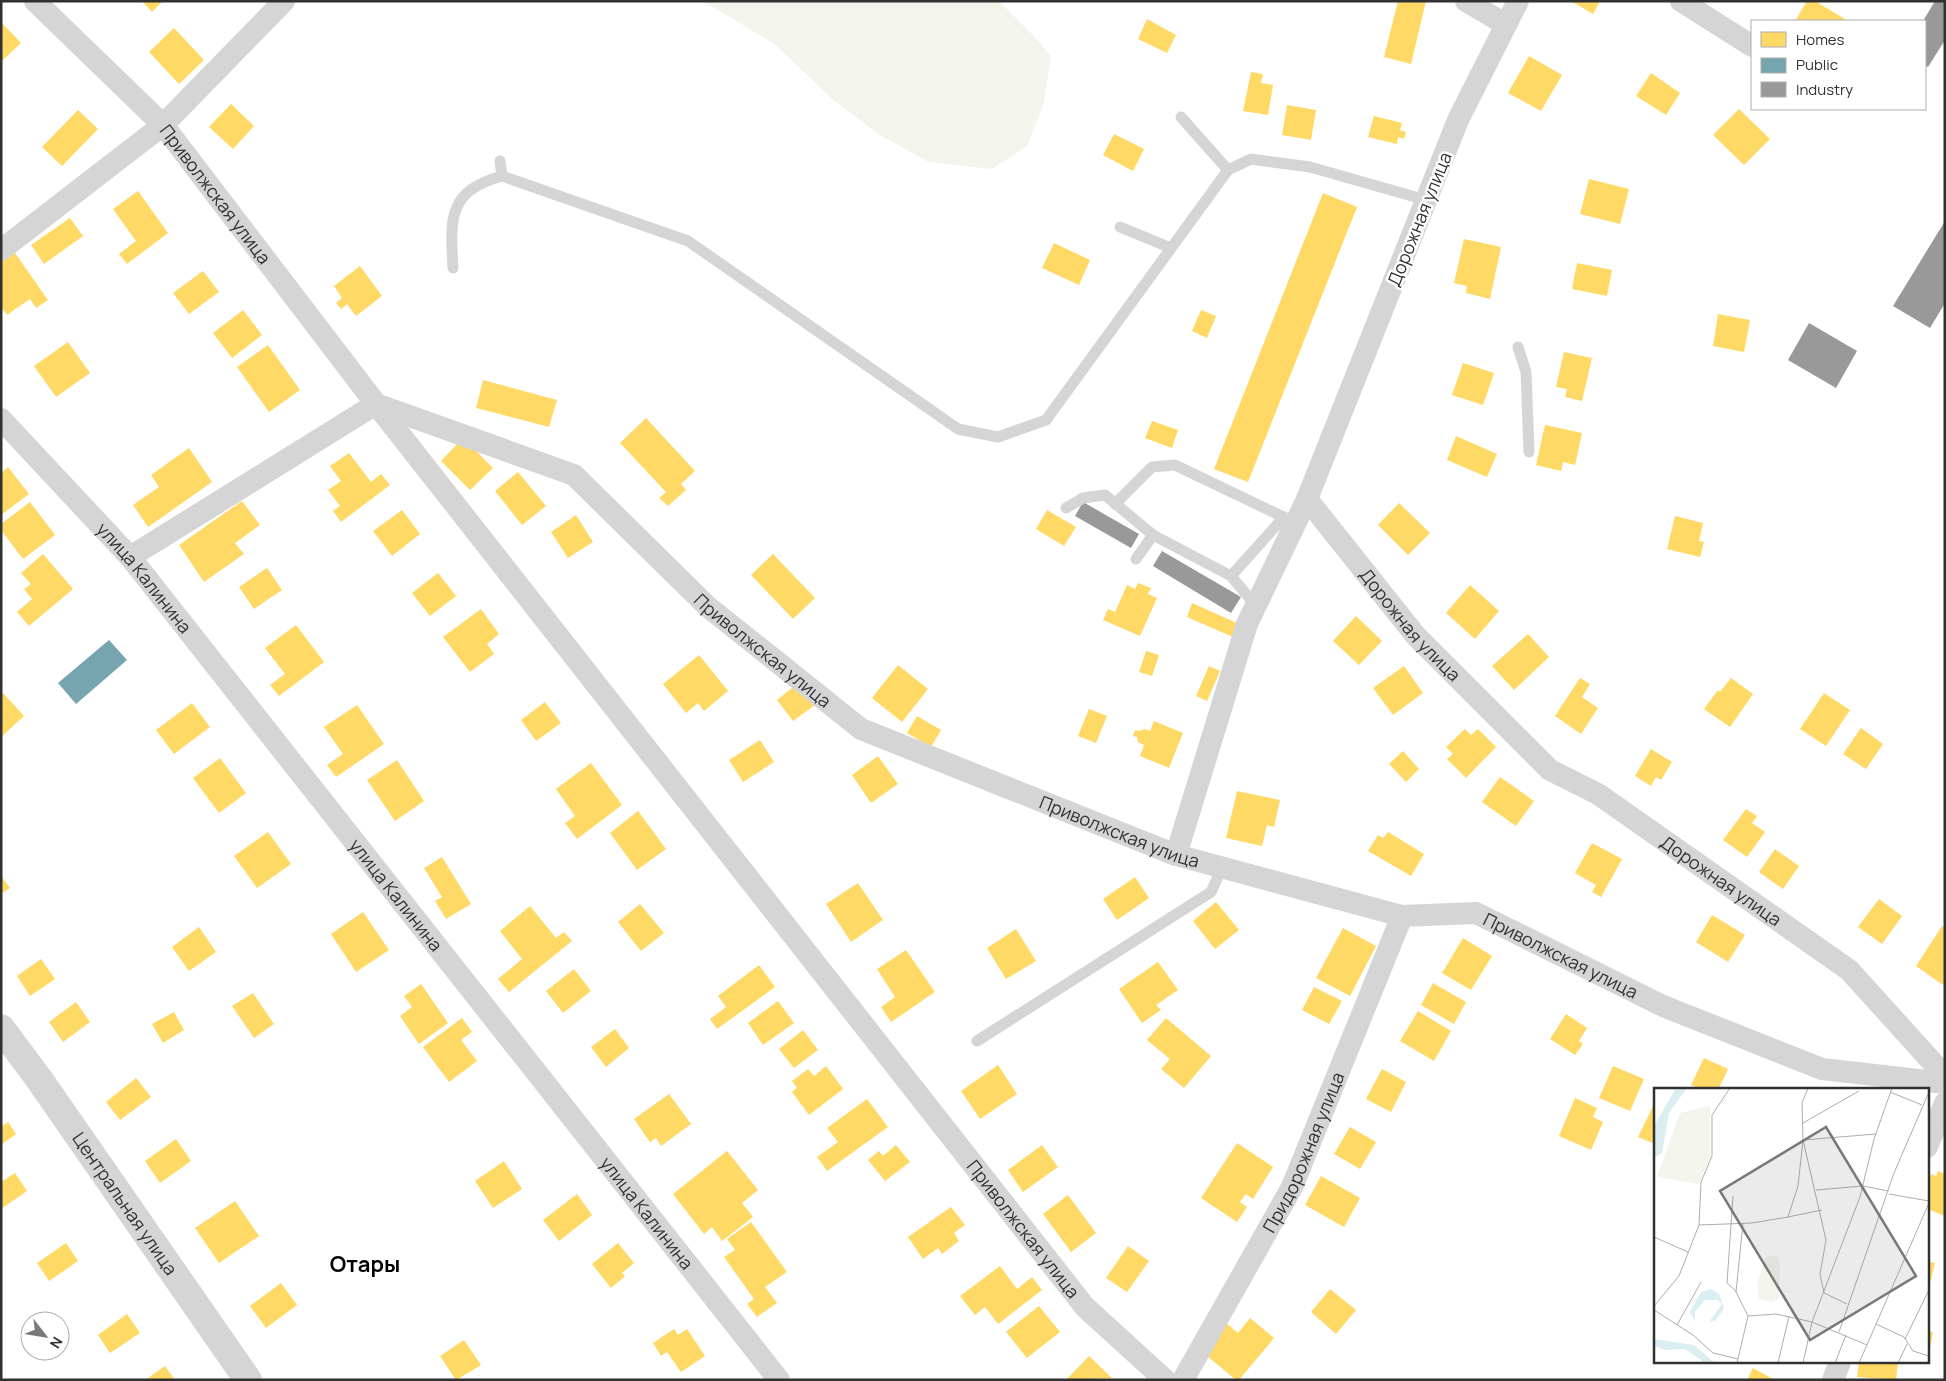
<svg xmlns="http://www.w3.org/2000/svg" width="1946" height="1381" font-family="Manrope,sans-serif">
<rect width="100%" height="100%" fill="#fff"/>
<path fill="#f3f5ed" d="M703,1H999L1031,33L1051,56L1044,103L1027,146L992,169L928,162L878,134L831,98L776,45Z"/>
<g fill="#ffd966">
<path d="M142,1H163L152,12Z"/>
<path d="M1398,1H1426L1411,64L1384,57Z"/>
<path d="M1571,1H1600L1593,14Z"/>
<path d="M1807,1H1815L1848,21H1795Z"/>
<path d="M1147,19L1176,35L1167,53L1138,39Z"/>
<path d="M1,22L21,43L1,62Z"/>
<path d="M174,28L204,60L179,84L149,52Z"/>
<path d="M1529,56L1562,75L1541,111L1508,93Z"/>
<path d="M1251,72L1263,74L1261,83L1273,85L1268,115L1243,111Z"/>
<path d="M1651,73L1680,93L1666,115L1636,96Z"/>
<path d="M231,104L254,126L233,149L209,127Z"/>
<path d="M1287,105L1316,110L1311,140L1282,135Z"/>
<path d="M1739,109L1770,139L1744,165L1713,135Z"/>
<path d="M78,110L98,129L62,166L42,147Z"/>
<path d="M1374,116L1402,123L1400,130L1406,132L1404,139L1398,137L1397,144L1368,137Z"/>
<path d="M1114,134L1144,149L1133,171L1103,155Z"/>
<path d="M1589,179L1629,189L1620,224L1580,214Z"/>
<path d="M138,191L168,233L127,264L119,254L136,241L113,209Z"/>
<path d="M1323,193L1357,207L1248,482L1214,469Z"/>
<path d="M70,218L83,236L44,264L31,245Z"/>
<path d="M1464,239L1501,247L1490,299L1466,293L1467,286L1454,283Z"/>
<path d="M1054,243L1090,260L1079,285L1042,268Z"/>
<path d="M15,253L48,300L36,308L30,299L7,315L1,307V262Z"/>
<path d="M1577,263L1612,270L1607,296L1572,289Z"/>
<path d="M360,266L382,296L356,316L347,304L341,309L336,303L342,298L334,286Z"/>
<path d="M203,271L219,292L189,314L173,293Z"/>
<path d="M243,310L262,335L232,358L213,333Z"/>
<path d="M1201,310L1216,316L1207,338L1192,331Z"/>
<path d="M1718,314L1750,320L1744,352L1713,346Z"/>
<path d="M68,342L90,373L56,397L34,366Z"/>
<path d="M268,345L300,390L269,412L237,367Z"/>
<path d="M1564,352L1592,358L1582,401L1565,397L1567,389L1556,387Z"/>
<path d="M1463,363L1494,373L1483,405L1452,395Z"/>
<path d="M483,380L557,400L549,427L476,408Z"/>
<path d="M646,418L695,471L681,484L686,490L668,506L659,498L666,492L620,443Z"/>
<path d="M1152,421L1178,430L1172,448L1145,438Z"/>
<path d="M1545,425L1582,433L1575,465L1563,462L1561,471L1536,465Z"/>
<path d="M1456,436L1497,454L1487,477L1447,460Z"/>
<path d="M463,438L493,468L470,490L441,461Z"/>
<path d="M189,448L212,482L148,527L133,505L159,487L151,475Z"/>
<path d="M349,453L371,482L381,474L390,485L341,522L333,511L340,506L328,490L341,481L330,466Z"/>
<path d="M8,467L29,494L1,515V473Z"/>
<path d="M518,472L546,506L522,525L495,491Z"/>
<path d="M242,501L260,525L235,543L244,554L204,582L179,545Z"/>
<path d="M30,502L55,535L23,559L1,530V524Z"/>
<path d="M1399,503L1430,533L1408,555L1378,525Z"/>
<path d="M402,510L420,534L392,556L373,531Z"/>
<path d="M1047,510L1076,527L1064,546L1036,529Z"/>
<path d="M576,515L593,542L568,558L551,532Z"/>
<path d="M1675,516L1703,523L1699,541L1704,542L1700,557L1667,549Z"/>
<path d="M43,554L73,589L29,626L17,612L32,599L24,589L31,584L21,573Z"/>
<path d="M773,554L815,598L793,619L751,575Z"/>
<path d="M267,568L282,590L254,609L239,587Z"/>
<path d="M438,573L456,596L430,616L412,593Z"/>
<path d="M1138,583L1151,588L1148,594L1157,598L1140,636L1103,620L1108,609L1115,612L1127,585L1135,589Z"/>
<path d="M1470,585L1499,611L1475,639L1446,613Z"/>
<path d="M1192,603L1239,624L1233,637L1187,617Z"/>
<path d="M481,609L499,634L487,644L494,654L470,672L443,637Z"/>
<path d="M1356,616L1382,641L1359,665L1333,641Z"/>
<path d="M296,625L324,662L279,696L270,685L285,674L265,648Z"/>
<path d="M1528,634L1549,657L1514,690L1492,666Z"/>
<path d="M1146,651L1159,655L1152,676L1139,672Z"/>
<path d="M699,655L728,691L704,711L698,703L686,713L663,684Z"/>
<path d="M898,665L928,689L902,722L872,698Z"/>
<path d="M1209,666L1220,671L1207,701L1196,696Z"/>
<path d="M1404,666L1423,693L1393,715L1373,688Z"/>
<path d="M1580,678L1590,684L1582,697L1598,708L1581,734L1555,716Z"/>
<path d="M1731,678L1753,694L1730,727L1704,709L1718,690L1720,692Z"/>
<path d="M798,683L815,705L793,721L777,700Z"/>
<path d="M3,693L24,716L1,737V695Z"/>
<path d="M1824,693L1850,710L1826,746L1800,729Z"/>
<path d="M545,702L561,723L536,741L521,720Z"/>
<path d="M192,703L210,727L174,754L156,730Z"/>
<path d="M357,705L384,744L336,777L327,765L343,754L324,727Z"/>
<path d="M1089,709L1107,716L1096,743L1078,736Z"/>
<path d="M917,716L941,730L931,747L907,733Z"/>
<path d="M1154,721L1183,733L1169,768L1140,756L1144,745L1138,742L1137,737L1133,736L1135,730L1139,731L1144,729L1150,731Z"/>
<path d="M1861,728L1883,744L1866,769L1843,754Z"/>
<path d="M1465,729L1471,735L1478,729L1496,747L1466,778L1447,759L1453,754L1446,747Z"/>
<path d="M760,740L774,762L743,782L729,760Z"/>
<path d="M1651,749L1672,762L1661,780L1656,777L1651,786L1635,776Z"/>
<path d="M1403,751L1419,769L1406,782L1389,764Z"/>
<path d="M878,756L898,784L871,803L852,775Z"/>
<path d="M220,758L246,793L219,813L193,778Z"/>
<path d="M397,760L424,801L395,821L367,780Z"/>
<path d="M591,763L622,805L577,839L565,823L575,816L556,789Z"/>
<path d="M1500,777L1534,801L1516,826L1482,802Z"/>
<path d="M1237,791L1280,800L1274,827L1267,825L1262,846L1226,838Z"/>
<path d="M1746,809L1757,816L1752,823L1765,832L1747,857L1723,840Z"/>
<path d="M638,811L666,849L637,870L610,833Z"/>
<path d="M268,832L291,864L257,888L234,856Z"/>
<path d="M1388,832L1424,854L1411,876L1368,851L1378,835L1383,838Z"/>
<path d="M1592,843L1622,859L1601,897L1592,892L1596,885L1575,873Z"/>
<path d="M1775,849L1799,866L1783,889L1759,872Z"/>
<path d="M442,857L471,904L446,919L435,901L442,897L424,868Z"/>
<path d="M1,876L10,888L1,894Z"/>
<path d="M1135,877L1149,898L1117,920L1103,899Z"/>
<path d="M858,883L883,920L851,942L826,904Z"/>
<path d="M1879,899L1902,916L1882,944L1858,927Z"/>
<path d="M1216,902L1239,930L1215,949L1193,921Z"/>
<path d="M640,904L664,933L641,951L618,922Z"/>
<path d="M530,906L556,938L564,932L572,941L509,992L498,979L522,959L500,931Z"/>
<path d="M363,912L389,950L356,972L331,934Z"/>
<path d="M1712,915L1745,935L1728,962L1696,942Z"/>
<path d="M1942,926L1945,928V982L1943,985L1916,966Z"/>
<path d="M199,927L216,952L189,971L172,947Z"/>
<path d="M1343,928L1376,946L1350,996L1316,978Z"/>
<path d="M1016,929L1036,961L1006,979L987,948Z"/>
<path d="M1463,938L1492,956L1471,990L1442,973Z"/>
<path d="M906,950L935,992L891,1022L881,1007L895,997L877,969Z"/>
<path d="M41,959L55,979L30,996L17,976Z"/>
<path d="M1158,962L1178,990L1156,1005L1161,1010L1142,1023L1119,989Z"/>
<path d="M759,965L775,987L717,1029L710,1019L726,1007L718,996Z"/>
<path d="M574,969L591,991L563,1013L546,991Z"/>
<path d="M1433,983L1466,1002L1454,1024L1421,1005Z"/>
<path d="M421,984L448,1023L419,1044L400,1016L412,1007L404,996Z"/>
<path d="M1314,987L1342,1001L1329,1024L1302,1010Z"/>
<path d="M253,993L274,1024L254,1038L232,1006Z"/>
<path d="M778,1001L794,1023L763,1045L748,1023Z"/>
<path d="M76,1002L90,1022L63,1042L49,1022Z"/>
<path d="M1418,1011L1451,1031L1434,1061L1400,1041Z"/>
<path d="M174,1012L184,1030L163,1043L152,1024Z"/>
<path d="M1566,1014L1587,1028L1579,1041L1583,1044L1575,1055L1550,1039Z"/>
<path d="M462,1018L472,1032L461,1040L477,1061L449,1082L423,1047Z"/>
<path d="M1166,1018L1211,1056L1184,1088L1161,1069L1170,1059L1147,1040Z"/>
<path d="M615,1029L629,1048L606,1067L591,1047Z"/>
<path d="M803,1030L818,1050L794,1068L779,1049Z"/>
<path d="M1704,1058L1728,1069L1718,1090H1702L1691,1085Z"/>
<path d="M998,1065L1017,1094L980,1119L961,1091Z"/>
<path d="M826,1066L843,1089L809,1115L792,1092L797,1088L792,1081L808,1069L814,1076Z"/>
<path d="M1613,1066L1644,1079L1630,1111L1599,1098Z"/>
<path d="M1382,1069L1406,1082L1391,1112L1366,1099Z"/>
<path d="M136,1078L151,1097L120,1120L106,1102Z"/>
<path d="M669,1094L691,1124L661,1146L656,1138L650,1142L634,1119Z"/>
<path d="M1575,1098L1597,1108L1593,1117L1603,1122L1591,1150L1559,1136Z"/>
<path d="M867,1099L888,1127L827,1171L817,1157L838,1142L827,1128Z"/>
<path d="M1655,1102V1144L1638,1137Z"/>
<path d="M8,1122L16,1134L1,1145V1127Z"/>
<path d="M1350,1127L1376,1142L1360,1169L1334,1154Z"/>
<path d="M176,1139L191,1161L160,1183L145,1161Z"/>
<path d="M1237,1143L1273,1167L1253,1199L1246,1194L1240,1202L1247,1207L1237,1222L1201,1198Z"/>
<path d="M896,1145L910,1162L885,1181L868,1160L879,1151L883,1156Z"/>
<path d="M1042,1145L1058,1167L1023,1192L1008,1170Z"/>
<path d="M727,1151L758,1190L742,1203L753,1217L722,1241L712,1227L704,1234L673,1194Z"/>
<path d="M504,1161L522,1189L493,1208L475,1181Z"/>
<path d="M1938,1171L1945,1174V1216L1927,1209V1178H1930L1931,1174L1936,1176Z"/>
<path d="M15,1173L27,1191L1,1209V1182Z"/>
<path d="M1321,1176L1360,1198L1344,1227L1305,1205Z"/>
<path d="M577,1194L592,1215L559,1241L543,1220Z"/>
<path d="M1068,1195L1096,1233L1071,1252L1043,1214Z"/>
<path d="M235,1201L259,1236L219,1263L195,1228Z"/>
<path d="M951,1207L965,1225L954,1233L959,1241L942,1254L938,1248L923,1259L908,1237Z"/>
<path d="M751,1222L787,1272L765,1287L777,1303L757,1317L747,1304L754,1299L724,1257L735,1250L727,1239Z"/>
<path d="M66,1243L78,1261L49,1281L37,1263Z"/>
<path d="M618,1243L634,1263L622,1273L625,1276L611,1288L592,1264Z"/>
<path d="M1128,1246L1149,1261L1127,1292L1106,1278Z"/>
<path d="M1927,1261L1935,1263L1928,1291L1927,1290Z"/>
<path d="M1000,1266L1017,1289L1032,1277L1042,1290L998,1324L985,1307L975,1315L960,1296Z"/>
<path d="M281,1283L297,1305L266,1328L250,1306Z"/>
<path d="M1330,1289L1356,1310L1336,1334L1311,1312Z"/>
<path d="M1039,1306L1060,1332L1027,1358L1006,1332Z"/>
<path d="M127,1314L140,1333L110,1353L98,1335Z"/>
<path d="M1250,1318L1274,1338L1239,1380H1236L1201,1351L1225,1322L1238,1333Z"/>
<path d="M674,1329L678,1335L687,1329L705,1356L681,1372L667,1352L661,1356L653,1343Z"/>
<path d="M1927,1331L1933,1332L1930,1348H1927Z"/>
<path d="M464,1340L481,1365L456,1380L440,1356Z"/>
<path d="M1089,1356L1112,1378L1066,1380Z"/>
<path d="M1859,1362H1898L1896,1380L1857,1377Z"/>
<path d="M165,1366L175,1380H145Z"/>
<path d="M1753,1368L1775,1380H1747Z"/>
</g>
<path fill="#76a5af" d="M109,640L127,660L76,704L58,683Z"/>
<g fill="#999">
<path d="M1935,1H1945V40L1928,67L1925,65V21H1923Z"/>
<path d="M1945,221V303L1930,328L1893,306Z"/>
<path d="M1809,323L1857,351L1836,388L1788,360Z"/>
<path d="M1083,502L1139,534L1131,548L1075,516Z"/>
<path d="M1162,551L1241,597L1231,613L1153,566Z"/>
</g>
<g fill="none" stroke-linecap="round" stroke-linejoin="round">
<g stroke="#d5d5d5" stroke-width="11">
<path d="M1181,117L1228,170"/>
<path d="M500,161L502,176L688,241L958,429L998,437L1046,420L1228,170L1251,159L1310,167L1426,200"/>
<path d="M1120,227L1171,248"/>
<path d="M453,268C450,218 448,191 502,176"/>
<path d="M1518,347L1526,372L1529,452"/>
<path d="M1115,504L1152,467L1175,465L1296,523"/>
<path d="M1066,508L1083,498L1105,495L1153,535L1231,576L1256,606"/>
<path d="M1136,559L1153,535"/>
<path d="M1231,576L1284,517"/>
<path d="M977,1041L1211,892L1222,868"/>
</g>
<g stroke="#d5d5d5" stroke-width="22">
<path id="s1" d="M35,1L163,125L376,404L1085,1307L1165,1380"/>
<path d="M1466,1L1505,24"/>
<path id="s2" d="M1518,1L1458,120L1307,499L1416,636L1550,770L1598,794L1849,970L1945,1076"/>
<path d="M1681,1L1752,46"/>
<path d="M1,250L163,125L284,1"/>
<path id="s3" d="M1,419L130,557L779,1380"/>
<path id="s4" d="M130,557L376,404L574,475L707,606L861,729L1176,855L1402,916L1476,913L1663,1006L1822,1069L1945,1083"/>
<path d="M1176,855L1247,624L1307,499"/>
<path d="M1927,1147L1945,1103"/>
<path id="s5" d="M1183,1380L1292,1187L1402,916"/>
<path d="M1833,1380L1840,1362"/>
</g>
<path stroke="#d5d5d5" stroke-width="28" id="s6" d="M1,1028L39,1079L248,1380"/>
</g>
<g text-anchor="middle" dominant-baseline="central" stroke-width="5" stroke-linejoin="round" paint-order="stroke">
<g font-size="18" fill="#313131" stroke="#fff">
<text stroke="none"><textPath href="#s1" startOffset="265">Приволжская улица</textPath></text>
<text transform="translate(1419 219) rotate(-68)">Дорожная улица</text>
<text stroke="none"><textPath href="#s3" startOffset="214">улица Калинина</textPath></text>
<text stroke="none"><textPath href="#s2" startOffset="704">Дорожная улица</textPath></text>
<text stroke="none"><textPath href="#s4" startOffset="758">Приволжская улица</textPath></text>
<text stroke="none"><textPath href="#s4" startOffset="1162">Приволжская улица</textPath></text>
<text stroke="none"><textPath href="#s2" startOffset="1110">Дорожная улица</textPath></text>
<text stroke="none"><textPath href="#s3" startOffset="619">улица Калинина</textPath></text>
<text stroke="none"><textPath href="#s4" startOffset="1626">Приволжская улица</textPath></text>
<text stroke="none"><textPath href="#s5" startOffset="258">Придорожная улица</textPath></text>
<text stroke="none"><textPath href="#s6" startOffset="215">Центральная улица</textPath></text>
<text stroke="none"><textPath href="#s3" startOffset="1024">улица Калинина</textPath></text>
<text stroke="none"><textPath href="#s1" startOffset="1578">Приволжская улица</textPath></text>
</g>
<g font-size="22" font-weight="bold" fill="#000" stroke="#fff">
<text x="365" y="1264">Отары</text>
</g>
</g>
<g transform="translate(1654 1088)">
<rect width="275" height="275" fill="#fff"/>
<path d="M56,18V71L44,96L3,89L26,25ZM120,167L126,173L125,205V210L118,214L105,211L103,196L112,169Z" fill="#f3f5ed"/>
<path d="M22,0H33L15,25L8,65L0,70V38ZM56,201L65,206L70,220L62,232L55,234L68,216L63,212H51L41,224V234L36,224L47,204ZM0,251L40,257L61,275H51L31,261L11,262L0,258Z" fill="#dbeef2"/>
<path fill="none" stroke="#adadad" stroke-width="1" d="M236,4L268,17M149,35L205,3M162,102L209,98L234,103M235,106L275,113M79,108L73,195L81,202L94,228L83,275M134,129L168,122M45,137L98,135L134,129L144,98L149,52L148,15L154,0M0,149L34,164M82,204L89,135M193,216L170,205L166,186L172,152L149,52L222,46M0,218L25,188L45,137L47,94L58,68V27L76,0M0,222L39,247L59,265L84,271M94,228L122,226L158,234L213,257M222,236L250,249L259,263L275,268M23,237L47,194M185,244L240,85L275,4M251,251L275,202M124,275L135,228M149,275L158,234L206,109L220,51L238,0M181,275L192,247M205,275L275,115M244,275L253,256"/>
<path fill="#797979" fill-opacity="0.15" stroke="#797979" stroke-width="2.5" d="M172,39L262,188L156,252L66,103Z"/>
<rect width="275" height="275" fill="none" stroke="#313131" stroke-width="2.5"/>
</g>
<rect width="1946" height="1381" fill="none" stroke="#313131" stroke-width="5"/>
<rect x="1751" y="20" width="175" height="90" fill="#ffffff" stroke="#adadad"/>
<rect x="1761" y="32" width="25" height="15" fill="#ffd966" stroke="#adadad"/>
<text x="1796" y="45" font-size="15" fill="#313131">Homes</text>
<rect x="1761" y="58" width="25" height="15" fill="#76a5af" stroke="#adadad"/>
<text x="1796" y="70" font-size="15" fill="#313131">Public</text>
<rect x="1761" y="82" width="25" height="15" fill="#999999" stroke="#adadad"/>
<text x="1796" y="95" font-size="15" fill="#313131">Industry</text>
<g transform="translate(45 1336) rotate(121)"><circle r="24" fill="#ffffff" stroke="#adadad"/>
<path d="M0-4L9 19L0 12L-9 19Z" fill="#797979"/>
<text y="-8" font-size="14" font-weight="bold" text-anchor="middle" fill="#313131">N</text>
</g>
</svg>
